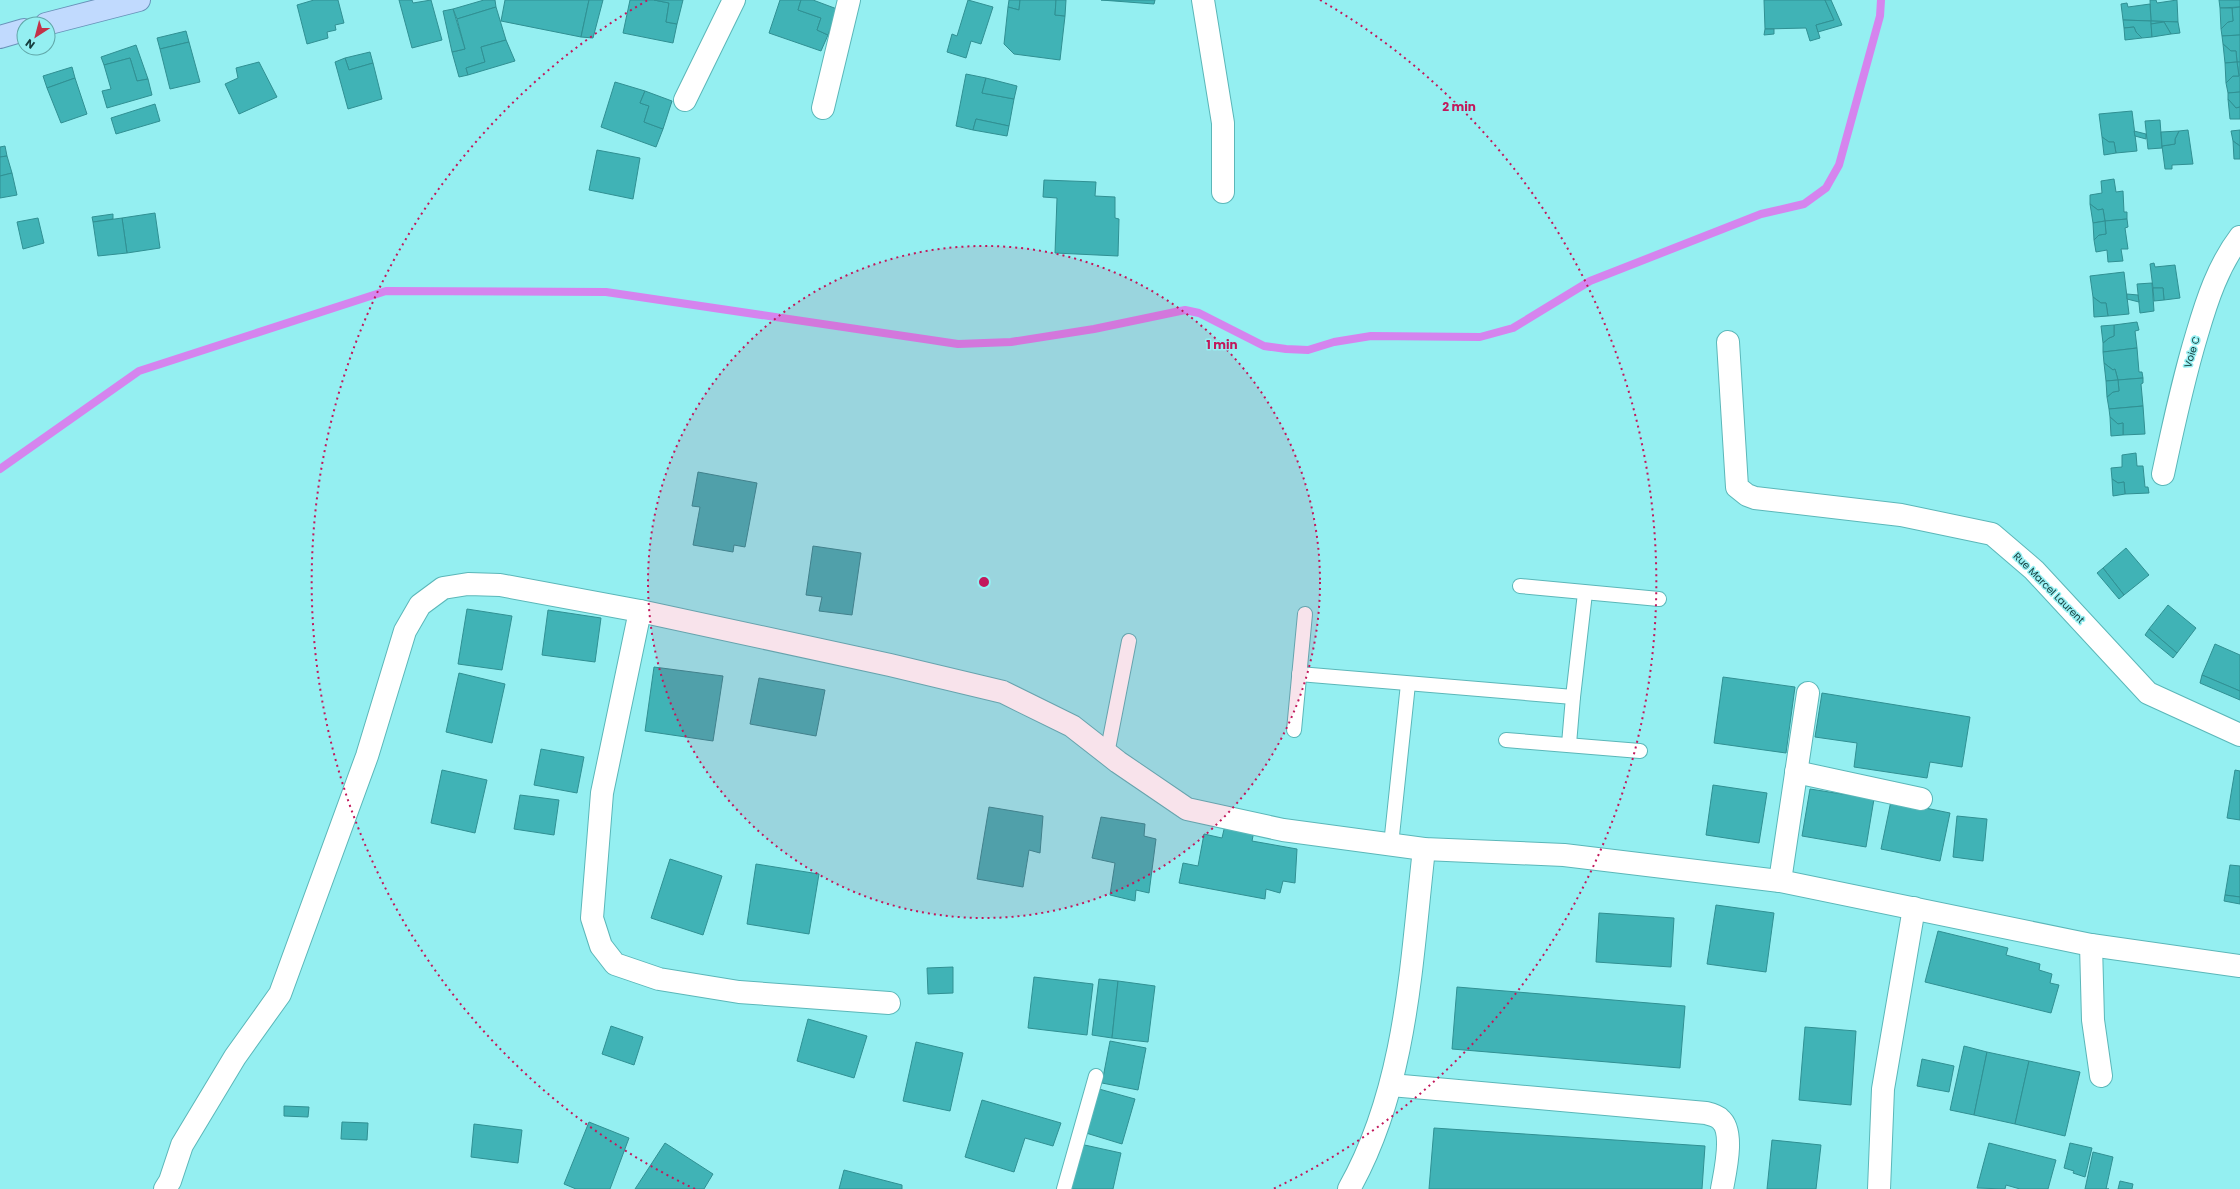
<svg xmlns="http://www.w3.org/2000/svg" width="2240" height="1189" font-family="Poppins,sans-serif">
<rect width="100%" height="100%" fill="#94eff1"/>
<g fill="none" stroke-linecap="round" stroke-linejoin="round">
<path stroke="#d584ee" stroke-width="8" d="M0,469L139,371L386,291L606,292L958,344L1011,342L1094,329L1185,310L1199,313L1264,346L1286,349L1308,350L1334,342L1371,336L1480,337L1513,328L1590,281L1761,214L1804,204L1826,188L1839,165L1880,16L1881,0"/>
</g>
<g fill="#40b3b6" stroke="#309093">
<path d="M314,0H338L344,23L335,25L336,30L327,32L328,38L307,44L297,5Z"/>
<path d="M399,0H412L413,3L431,0L442,40L412,48Z"/>
<path d="M484,0H495L496,7L457,19L453,9Z"/>
<path d="M505,0H589L581,37L501,21Z"/>
<path d="M589,0H603L593,38L581,37Z"/>
<path d="M630,0H654L669,3L666,22L677,24L673,43L623,33Z"/>
<path d="M654,0H683L677,24L666,22L669,3Z"/>
<path d="M780,0H801L798,10L821,18L817,30L828,35L821,51L769,33Z"/>
<path d="M801,0H813L837,9L828,35L817,30L821,18L798,10Z"/>
<path d="M968,0L993,7L981,44L971,41L966,58L947,52L952,34L957,36Z"/>
<path d="M1009,0H1020L1019,10L1008,7Z"/>
<path d="M1020,0H1056L1055,15L1065,16L1060,60L1014,54L1004,44L1008,7L1019,10Z"/>
<path d="M1056,0H1066L1065,16L1055,15Z"/>
<path d="M1101,0H1155L1154,4Z"/>
<path d="M1764,0H1825L1834,20L1816,25L1820,38L1810,41L1806,28L1765,29Z"/>
<path d="M1825,0H1831L1842,25L1818,32L1816,25L1834,20Z"/>
<path d="M2150,0H2156L2157,3L2177,0L2178,22L2151,21Z"/>
<path d="M2219,0H2240V7L2220,8Z"/>
<path d="M2127,3L2128,7L2150,4L2151,21L2123,20L2121,4Z"/>
<path d="M496,7L506,40L481,47L485,62L466,68L468,75L459,77L452,52L465,49L457,19Z"/>
<path d="M2240,7V35L2222,36L2221,29L2228,22L2233,21L2232,8Z"/>
<path d="M2220,8H2232L2233,21L2228,22L2221,29Z"/>
<path d="M453,9L465,49L452,52L443,11Z"/>
<path d="M2123,20L2151,21L2152,37L2142,38L2136,32L2134,27L2124,28Z"/>
<path d="M2151,21L2178,22L2180,33L2171,34L2164,22L2151,24Z"/>
<path d="M2164,22L2171,34L2152,37L2151,24Z"/>
<path d="M2134,27L2136,32L2142,38L2125,40L2124,28Z"/>
<path d="M1765,29H1774V34L1764,35Z"/>
<path d="M186,31L189,42L160,49L157,38Z"/>
<path d="M2240,35V62H2237L2236,51H2231L2223,44L2222,36Z"/>
<path d="M506,40L515,61L468,75L466,68L485,62L481,47Z"/>
<path d="M189,42L200,82L170,89L160,49Z"/>
<path d="M2223,44L2231,51H2236L2237,62L2225,63Z"/>
<path d="M136,45L148,79L137,81L130,58L104,65L101,57Z"/>
<path d="M370,52L373,63L349,70L345,58Z"/>
<path d="M130,58L137,81L148,79L152,95L107,108L102,91L111,89L104,65Z"/>
<path d="M345,58L349,70L373,63L382,99L348,109L335,62Z"/>
<path d="M259,62L277,97L239,114L225,84L238,78L236,68Z"/>
<path d="M2237,62H2240V92L2228,93L2226,83L2233,76H2239Z"/>
<path d="M2237,62L2239,76H2233L2226,83L2225,63Z"/>
<path d="M72,67L75,78L47,88L43,76Z"/>
<path d="M966,74L986,78L982,93L1014,99L1009,126L976,119L973,130L956,126Z"/>
<path d="M75,78L87,114L61,123L47,88Z"/>
<path d="M986,78L1017,86L1014,99L982,93Z"/>
<path d="M615,82L645,91L640,103L649,106L644,122L663,129L656,147L601,127Z"/>
<path d="M645,91L672,101L663,129L644,122L649,106L640,103Z"/>
<path d="M2240,92V107L2236,108L2228,99V93Z"/>
<path d="M2228,99L2236,108L2240,107V119H2230Z"/>
<path d="M155,104L160,121L116,134L111,118Z"/>
<path d="M2132,111L2137,151L2116,153L2114,142H2109L2102,137L2099,114Z"/>
<path d="M976,119L1009,126L1007,136L973,130Z"/>
<path d="M2160,120L2162,148L2148,149L2145,121Z"/>
<path d="M2188,130L2193,164L2172,165V169H2165L2162,146L2175,144V139L2179,131Z"/>
<path d="M2240,130V146L2233,141L2231,131Z"/>
<path d="M2134,131L2146,134V139L2135,136Z"/>
<path d="M2179,131L2175,139V144L2162,146L2161,132Z"/>
<path d="M2102,137L2109,142H2114L2116,153L2104,155Z"/>
<path d="M2233,141L2240,146V159H2234Z"/>
<path d="M5,146L7,156L0,157V147Z"/>
<path d="M597,150L640,158L633,199L589,190Z"/>
<path d="M7,156L12,173L0,176V157Z"/>
<path d="M12,173L17,195L0,198V176Z"/>
<path d="M2114,179L2116,192L2123,191L2124,212H2127V219L2105,221L2103,209L2098,210L2090,204V195L2102,193L2101,181Z"/>
<path d="M1044,180L1096,182L1095,196L1115,197V218L1119,219L1118,256L1055,253L1057,198L1043,197Z"/>
<path d="M2090,204L2098,210L2103,209L2105,221L2093,223Z"/>
<path d="M155,213L160,248L127,253L122,218Z"/>
<path d="M113,214V219L93,222L92,217Z"/>
<path d="M38,218L44,243L23,249L17,222Z"/>
<path d="M122,218L127,253L98,256L93,222Z"/>
<path d="M2127,219L2128,227L2125,228L2128,249H2121L2123,261L2108,262L2107,250L2096,252L2094,240L2099,235L2106,234L2105,221Z"/>
<path d="M2105,221L2106,234L2099,235L2094,240L2093,223Z"/>
<path d="M2154,263L2155,267L2175,265L2180,298L2164,300L2163,288H2153L2150,264Z"/>
<path d="M2124,272L2129,314L2108,316L2106,303H2101L2093,297L2090,276Z"/>
<path d="M2152,283L2154,311L2140,313L2137,284Z"/>
<path d="M2153,288H2163L2164,300L2154,301Z"/>
<path d="M2127,294L2138,295L2139,302L2127,299Z"/>
<path d="M2093,297L2101,303H2106L2108,316L2094,317Z"/>
<path d="M2137,322L2139,330L2135,331L2137,348L2103,352V343L2109,338L2114,336V325Z"/>
<path d="M2114,325V336L2109,338L2103,343L2101,326Z"/>
<path d="M2137,348L2139,372H2142L2143,378L2118,380L2115,369L2113,370L2104,363L2103,352Z"/>
<path d="M2104,363L2113,370L2115,369L2118,380L2106,381Z"/>
<path d="M2143,378V383L2141,384L2143,406L2109,409L2107,397L2113,392L2119,391L2118,380Z"/>
<path d="M2118,380L2119,391L2113,392L2107,397L2106,381Z"/>
<path d="M2143,406L2145,434L2123,435V423L2118,424L2110,417L2109,409Z"/>
<path d="M2110,417L2118,424L2123,423V435L2111,436Z"/>
<path d="M2136,453L2137,466H2143L2145,487H2148L2149,493L2125,494L2124,482L2118,483L2112,479L2111,468L2122,467V455Z"/>
<path d="M698,472L757,483L745,547L734,545L733,552L693,545L700,507L692,506Z"/>
<path d="M2112,479L2118,483L2124,482L2125,494L2113,496Z"/>
<path d="M813,546L861,553L852,615L819,611L822,597L806,595Z"/>
<path d="M2126,548L2149,575L2124,595L2103,568Z"/>
<path d="M2103,568L2124,595L2119,599L2097,573Z"/>
<path d="M2168,605L2196,628L2177,653L2149,629Z"/>
<path d="M467,609L512,616L502,670L458,664Z"/>
<path d="M548,610L601,618L595,662L542,655Z"/>
<path d="M2149,629L2177,653L2173,658L2145,635Z"/>
<path d="M2215,644L2240,655V691L2202,675Z"/>
<path d="M654,667L723,676L713,741L645,731Z"/>
<path d="M459,673L505,684L492,743L446,732Z"/>
<path d="M2202,675L2240,691V700L2200,683Z"/>
<path d="M1723,677L1795,687L1786,753L1714,743Z"/>
<path d="M759,678L825,690L816,736L750,724Z"/>
<path d="M1822,693L1970,717L1962,767L1930,762L1927,778L1854,767L1857,743L1815,737Z"/>
<path d="M541,749L584,757L577,793L534,785Z"/>
<path d="M442,770L487,780L475,833L431,823Z"/>
<path d="M2235,770L2240,771V820L2227,818Z"/>
<path d="M1713,785L1767,793L1759,843L1706,835Z"/>
<path d="M1810,789L1874,799L1866,847L1802,836Z"/>
<path d="M520,795L559,800L554,835L514,829Z"/>
<path d="M1891,801L1950,813L1940,861L1881,849Z"/>
<path d="M989,807L1043,816L1040,853L1029,850L1023,887L977,879Z"/>
<path d="M1957,816L1987,819L1983,861L1953,857Z"/>
<path d="M1101,817L1145,824L1144,836L1156,839L1149,893L1136,890L1135,901L1110,895L1115,863L1092,858Z"/>
<path d="M1225,825L1254,831L1252,841L1297,849L1295,883L1283,881L1280,893L1266,889L1265,899L1179,883L1183,863L1198,866L1204,834L1222,838Z"/>
<path d="M670,859L722,876L703,935L651,918Z"/>
<path d="M756,864L819,874L809,934L747,924Z"/>
<path d="M2230,865L2240,866V897L2225,895Z"/>
<path d="M2225,895L2240,897V904L2224,901Z"/>
<path d="M1716,905L1774,913L1766,972L1707,964Z"/>
<path d="M1599,913L1674,918L1671,967L1596,962Z"/>
<path d="M1938,931L2008,948L2006,955L2040,964L2039,970L2052,974L2050,983L2059,985L2051,1013L1925,982Z"/>
<path d="M953,967V993L928,994L927,968Z"/>
<path d="M1034,977L1093,984L1087,1035L1028,1028Z"/>
<path d="M1099,979L1118,981L1112,1038L1092,1035Z"/>
<path d="M1118,981L1155,986L1148,1042L1112,1038Z"/>
<path d="M1457,987L1685,1006L1680,1068L1452,1049Z"/>
<path d="M808,1019L867,1036L854,1078L797,1061Z"/>
<path d="M611,1026L643,1037L634,1065L602,1054Z"/>
<path d="M1805,1027L1856,1031L1851,1105L1799,1100Z"/>
<path d="M1110,1041L1146,1048L1138,1090L1102,1083Z"/>
<path d="M916,1042L963,1053L950,1111L903,1101Z"/>
<path d="M1964,1046L1987,1052L1974,1115L1950,1110Z"/>
<path d="M1987,1052L2029,1061L2015,1124L1974,1115Z"/>
<path d="M1922,1059L1954,1066L1949,1092L1917,1086Z"/>
<path d="M2029,1061L2080,1072L2065,1136L2015,1124Z"/>
<path d="M1099,1089L1135,1099L1122,1144L1086,1133Z"/>
<path d="M982,1100L1061,1123L1053,1146L1025,1138L1014,1172L965,1157Z"/>
<path d="M284,1106L309,1107L308,1117L284,1116Z"/>
<path d="M342,1122L368,1123L367,1140L341,1139Z"/>
<path d="M589,1122L629,1138L610,1189H576L564,1184Z"/>
<path d="M474,1124L522,1130L518,1163L471,1157Z"/>
<path d="M1434,1128L1705,1146L1702,1189H1429Z"/>
<path d="M1772,1140L1821,1145L1816,1189H1767Z"/>
<path d="M665,1143L713,1174L704,1189H635Z"/>
<path d="M1989,1143L2056,1160L2048,1189H2020L2006,1185L2005,1189L1977,1188Z"/>
<path d="M2070,1143L2092,1148L2085,1177L2073,1173L2074,1171L2064,1168Z"/>
<path d="M1080,1144L1121,1153L1113,1189H1070Z"/>
<path d="M2093,1152L2113,1157L2106,1189H2109H2085Z"/>
<path d="M844,1170L902,1185V1189H839Z"/>
<path d="M2120,1181L2133,1184L2132,1189H2118Z"/>
</g>
<g fill="none" stroke-linecap="round" stroke-linejoin="round">
<g stroke="#5bb7b9" stroke-width="16">
<g id="lane">
<path d="M1520,586L1659,599"/>
<path d="M1299,674L1573,697"/>
<path d="M1294,730L1305,614"/>
<path d="M1506,740L1640,751"/>
<path d="M1569,744L1573,697L1585,593"/>
<path d="M1107,754L1129,641"/>
<path d="M1391,845L1408,684"/>
<path d="M1064,1189L1096,1076"/>
</g>
</g>
<g stroke="#5bb7b9" stroke-width="24">
<g id="street">
<path d="M1203,0L1223,123V192"/>
<path d="M685,100L734,0"/>
<path d="M823,108L849,0"/>
<path d="M1728,342L1737,487L1747,495L1755,498L1901,515L1992,534L2034,570L2148,693L2240,735"/>
<path d="M2163,474C2173,427 2183,380 2197,334C2207,300 2218,266 2240,237"/>
<path d="M640,611L602,793L592,918L601,946L615,964L659,979L739,992L889,1003"/>
<path d="M1796,772L1921,799"/>
<path d="M1780,881L1808,693"/>
<path d="M2091,945L2093,1020L2101,1076"/>
<path d="M1391,1085L1706,1113C1710,1114 1717,1116 1720,1119C1735,1131 1725,1172 1722,1189"/>
<path d="M165,1189L170,1181L182,1145L235,1057L280,994L367,756L405,631L420,605L443,588L468,584L500,585L640,611L890,665L1003,692L1072,726L1118,762L1187,809L1283,830L1424,849L1564,855L1780,881L2091,945L2240,966"/>
<path d="M1349,1189C1407,1086 1411,964 1424,849"/>
<path d="M1879,1189L1883,1089L1914,908"/>
</g>
</g>
<g stroke="#6992b9" stroke-width="24">
<g id="primary">
<path d="M46,24L139,0"/>
<path d="M0,37L24,30"/>
</g>
</g>
<use href="#lane" stroke="#fff" stroke-width="14"/>
<use href="#street" stroke="#fff" stroke-width="22"/>
<use href="#primary" stroke="#c1dafe" stroke-width="22"/>
</g>
<circle cx="984" cy="582" r="336" fill="#c2185b" fill-opacity=".12"/>
<g fill="none" stroke="#c2185b" stroke-width="2" stroke-dasharray="2 4">
<circle cx="984" cy="582" r="336"/>
<path d="M695 1189A672 672 0 0 1 648 0M1320 0A672 672 0 0 1 1273 1189"/>
</g>
<g text-anchor="middle" dominant-baseline="central" stroke-width="3" stroke-linejoin="round" paint-order="stroke">
<g font-size="10" fill="#143b3c" stroke="#94eff1">
<text transform="translate(2192 352) rotate(-73)">Voie C</text>
<text transform="translate(2049 588) rotate(45)">Rue Marcel Laurent</text>
</g>
</g>
<circle cx="984" cy="582" r="6" fill="#c2185b" stroke="#94eff1" stroke-width="2"/>
<g font-size="12" text-anchor="middle" font-weight="bold" fill="#c2185b" stroke="#94eff1" stroke-width="3" stroke-linejoin="round" paint-order="stroke">
<text x="1459" y="111">2 min</text>
<text x="1222" y="349">1 min</text>
</g>
<g transform="translate(36 36) rotate(216)"><circle r="19" fill="#94eff1" stroke="#61a7a9"/>
<path d="M0-3L7 15L0 10L-7 15Z" fill="#c33248"/>
<text y="-6" font-size="11" font-weight="bold" text-anchor="middle" fill="#143b3c">N</text>
</g>
</svg>
